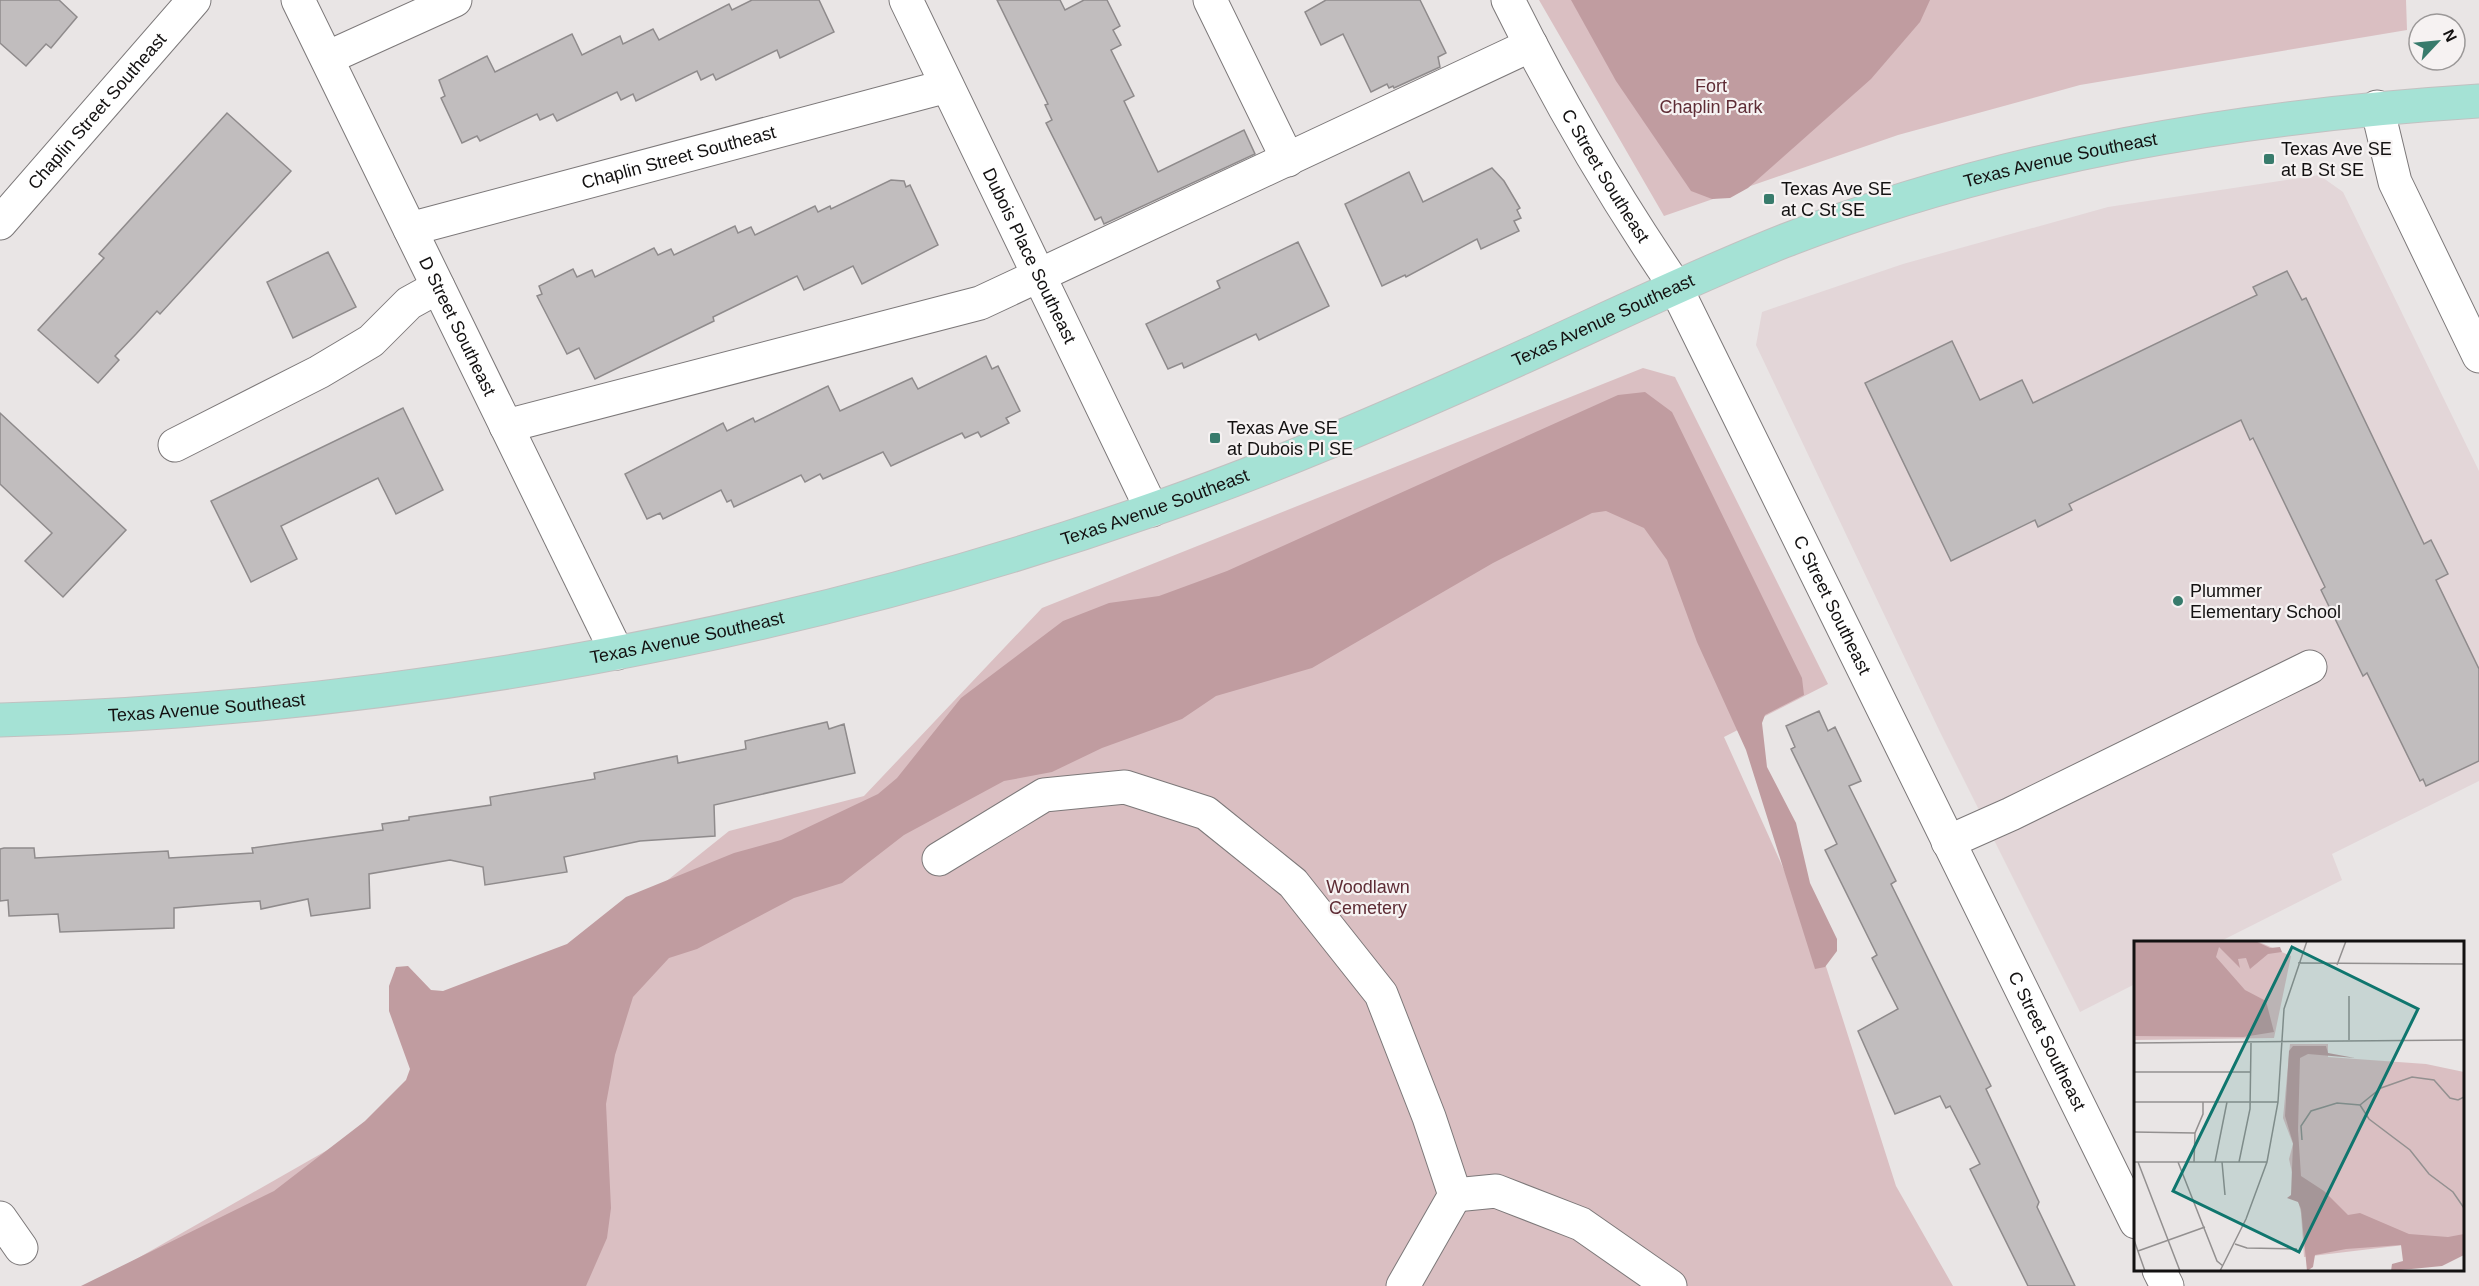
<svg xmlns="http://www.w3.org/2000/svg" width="2479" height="1286" font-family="Helvetica,sans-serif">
<rect width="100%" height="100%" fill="#e9e5e5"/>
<path fill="#e3d6d8" d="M2319,175L2343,192L2479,471V781L2332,854L2342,880L2219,942H2136L2135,984L2080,1012L1940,732L1756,345L1762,312L1903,264L2108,207Z"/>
<g fill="#dabfc2">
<path d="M1539,0H2406L2407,30L2080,85L1898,135L1664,216Z"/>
<path d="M1643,368L1675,377L1828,684L1724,737L1822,954L1896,1186L1953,1286H89L338,1144L729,831L864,796L1042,608Z"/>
</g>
<g fill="#c09ca0">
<path d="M1571,0H1930L1920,22L1871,79L1748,188L1730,198L1712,199L1691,191L1616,81Z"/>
<path d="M1645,392L1672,412L1802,678L1804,695L1765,715L1762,723L1767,767L1796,823L1810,883L1837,939V951L1825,967L1815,969L1746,750L1697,642L1667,560L1644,528L1606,511L1592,513L1493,563L1312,668L1216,696L1182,719L1102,748L1052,772L1004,781L904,835L842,883L794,898L697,949L669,958L633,997L615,1055L606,1104L611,1208L607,1238L586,1286H81L274,1191L365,1121L406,1080L410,1069L389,1011V986L396,967L408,966L431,990L443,991L567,944L626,897L734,853L781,840L878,794L897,778L961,698L1063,621L1109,603L1159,596L1227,571L1618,395Z"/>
</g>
<g fill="#c1bdbe" stroke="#8f8b8c" stroke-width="1.5">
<path d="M0,0H59L77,17L51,48L46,44L26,66L0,43Z"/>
<path d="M752,0H819L834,32L780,58L777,50L716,80L713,74L701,80L697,71L636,101L633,94L621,100L617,92L557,121L553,114L540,120L537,114L480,141L477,136L462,143L441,98L445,96L439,80L487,56L495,72L572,34L582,55L620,36L623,44L653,29L659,40L729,4L732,10Z"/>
<path d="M997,0H1060L1065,10L1084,0H1107L1120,26L1113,30L1121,45L1111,50L1134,96L1124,101L1158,172L1244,130L1255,154L1104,224L1101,217L1095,220L1046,123L1052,120L1045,105L1048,104Z"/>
<path d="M1326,0H1420L1446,53L1438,57L1440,67L1394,88L1393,86L1389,88L1387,84L1371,92L1343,34L1321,45L1305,12Z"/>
<path d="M227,113L291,171L160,314L157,311L136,334L115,356L119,360L98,383L38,330L104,258L99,254Z"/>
<path d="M1492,168L1504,181L1520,208L1517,210L1521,218L1514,221L1519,231L1481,249L1477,239L1406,277L1405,275L1382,286L1345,204L1409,172L1423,202Z"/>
<path d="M891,180L904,181L906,187L910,185L938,245L862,284L853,266L804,290L797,276L713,317L714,321L595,379L579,348L567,354L537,296L542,294L539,286L573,269L577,277L592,270L595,277L654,248L658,255L671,249L674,255L735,226L738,233L751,227L755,235L815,206L818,212L830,206L831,209Z"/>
<path d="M1298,242L1329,306L1259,340L1256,334L1184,368L1182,363L1168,369L1146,324L1220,288L1217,281Z"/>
<path d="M328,252L356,307L293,338L267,282Z"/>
<path d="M2287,271L2302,300L2306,298L2424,544L2431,540L2448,574L2436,580L2479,669V761L2426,786L2423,779L2420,781L2367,673L2363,676L2321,590L2325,587L2253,438L2250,440L2241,420L2069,504L2072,510L2038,527L2035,520L1951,561L1865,383L1952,341L1980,400L2022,380L2033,403L2257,295L2253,287Z"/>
<path d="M986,356L992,369L998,366L1020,411L1006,418L1009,423L981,437L978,432L965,438L962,433L891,466L883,452L823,479L820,474L805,482L801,475L734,507L731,500L727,502L721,490L663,519L660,513L647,519L625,474L723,423L727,431L753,418L755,422L828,386L840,411L912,378L918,389Z"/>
<path d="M403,408L443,490L396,514L378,478L281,526L297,559L251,582L211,501Z"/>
<path d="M0,413L126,530L63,597L25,561L52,533L0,484Z"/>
<path d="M1819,711L1828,731L1835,727L1861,781L1849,786L1896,881L1891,884L1991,1086L1986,1089L2039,1202L2037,1207L2075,1286H2028L1970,1169L1980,1164L1950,1106L1946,1108L1940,1096L1895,1114L1858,1031L1898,1009L1872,958L1877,955L1825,850L1837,844L1791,749L1795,747L1786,726Z"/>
<path d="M827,722L829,729L844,724L855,773L714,805L715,836L640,841L564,857L567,872L485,885L483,867L450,860L369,874L370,908L311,916L308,899L261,909L260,901L174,908V928L60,932L58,914L9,916L8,900L0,901V849L4,848H34L35,858L168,851L169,858L253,853L252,848L383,830L382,824L409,820V817L491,805L490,797L595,779L594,773L677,756L678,763L746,749L745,741Z"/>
</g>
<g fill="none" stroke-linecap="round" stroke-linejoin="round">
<g stroke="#7c7879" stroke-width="35">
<g id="minor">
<path id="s1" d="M298,0L617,653"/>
<path id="s2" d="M906,0L1152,510"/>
<path d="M1210,0L1288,160"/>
<path id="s3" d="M1508,0C1557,99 1613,195 1675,286L2136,1222"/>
<path d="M327,58L455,0"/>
<path d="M2377,107L2395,182L2479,356"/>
<path id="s4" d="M0,223L194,0"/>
<path id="s5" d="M410,229L947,86"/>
<path d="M506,426L980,303L1531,45"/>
<path d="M175,445L319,372L371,341L409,303L438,287"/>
<path d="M1948,842L2011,814L2310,667"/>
<path d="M939,859L1044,795L1125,787L1206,813L1293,883L1381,994L1429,1117L1455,1195L1403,1286"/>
<path d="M1455,1195L1496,1191L1581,1224L1670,1286"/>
<path d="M0,1218L21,1248"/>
<path d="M2159,1270L2167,1286"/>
</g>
</g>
<g stroke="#c2c1c1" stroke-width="35">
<g id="major">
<path id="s6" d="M0,720C385,710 790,637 1154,509C1272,468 1387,418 1501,367C1595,325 1688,279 1784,241C2006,155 2242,116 2479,101"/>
</g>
</g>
<use href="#minor" stroke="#fff" stroke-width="33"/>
<use href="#major" stroke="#a5e2d5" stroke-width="33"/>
</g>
<g fill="#387b6c" stroke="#f6f2f2" stroke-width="2">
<rect x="2263" y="153" width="12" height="12" rx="3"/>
<rect x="1763" y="193" width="12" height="12" rx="3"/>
<rect x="1209" y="432" width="12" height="12" rx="3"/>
<circle cx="2178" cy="601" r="6"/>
</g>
<g text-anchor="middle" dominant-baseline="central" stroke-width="4.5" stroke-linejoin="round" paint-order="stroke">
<g font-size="18" fill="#5e2c35" stroke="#f6f2f2">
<text x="1711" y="86">Fort<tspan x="1711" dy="21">Chaplin Park</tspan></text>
<text x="1368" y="887">Woodlawn<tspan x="1368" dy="21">Cemetery</tspan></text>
</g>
<g font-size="18" fill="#131111" stroke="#f6f2f2">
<text stroke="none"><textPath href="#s4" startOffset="148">Chaplin Street Southeast</textPath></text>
<text stroke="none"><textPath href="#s5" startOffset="278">Chaplin Street Southeast</textPath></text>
<text stroke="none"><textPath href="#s6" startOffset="2151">Texas Avenue Southeast</textPath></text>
<text stroke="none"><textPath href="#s3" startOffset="201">C Street Southeast</textPath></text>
<text stroke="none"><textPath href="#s2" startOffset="284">Dubois Place Southeast</textPath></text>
<text stroke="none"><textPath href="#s6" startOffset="1665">Texas Avenue Southeast</textPath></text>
<text stroke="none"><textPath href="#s1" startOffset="363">D Street Southeast</textPath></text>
<text stroke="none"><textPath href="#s6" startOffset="1179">Texas Avenue Southeast</textPath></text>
<text stroke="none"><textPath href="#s3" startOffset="687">C Street Southeast</textPath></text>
<text stroke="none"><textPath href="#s6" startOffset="693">Texas Avenue Southeast</textPath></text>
<text stroke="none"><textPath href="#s6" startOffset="207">Texas Avenue Southeast</textPath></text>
<text stroke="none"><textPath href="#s3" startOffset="1173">C Street Southeast</textPath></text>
</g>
<g font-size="18" fill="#131111" stroke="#f6f2f2" text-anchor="start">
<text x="2281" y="149">Texas Ave SE<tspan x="2281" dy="21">at B St SE</tspan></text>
<text x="1781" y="189">Texas Ave SE<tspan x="1781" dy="21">at C St SE</tspan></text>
<text x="1227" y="428">Texas Ave SE<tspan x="1227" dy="21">at Dubois Pl SE</tspan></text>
<text x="2190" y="591">Plummer<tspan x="2190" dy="21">Elementary School</tspan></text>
</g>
</g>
<g transform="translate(2134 941)">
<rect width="330" height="330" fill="#e9e5e5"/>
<path d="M0,0H123L157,15L140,97L0,99ZM156,103H194V116L292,123L330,131V313L270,304L170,316L167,272L155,218L159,203L149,177Z" fill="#dabfc2"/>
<path d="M0,0H121L136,7L146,6L148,11L134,13L116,28L112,17L104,18L106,27L85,6L82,16L111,49L132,60L140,91L109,96L0,95ZM159,105H192L194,112L221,117L174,113L166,117L164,189L167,235L190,250L214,274L226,272L275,293L314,296L330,293V314L308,325L257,330L258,323L269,320L267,304L212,308L181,314L179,326L173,330L167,268L164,261L153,257L157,254L159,202L151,175L155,110Z" fill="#c09ca0"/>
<path fill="none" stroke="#939090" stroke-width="1.5" d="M164,22L330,23M203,24L212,0M215,99V55M0,102L330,99M0,131H116M0,161H144M226,164L247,147L278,136L300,139L316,157L324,159L330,156M0,191L61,192M168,199L167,185L177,170L203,162L226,164L235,178L276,209L295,233L319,251L330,267M0,221H133M4,221L46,330M44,221L83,320L89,325M60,221L61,192L69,173V161M81,221L93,161M88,221L91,254M105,221L116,168L117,102M0,299L11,330M101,303L113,307L163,308M4,310L71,286M86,330L112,278L133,221L144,161L150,68L173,0"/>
<path fill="#0f766e" fill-opacity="0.15" stroke="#0f766e" stroke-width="3" d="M158,6L284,68L165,311L39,250Z"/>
<rect width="330" height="330" fill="none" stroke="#131111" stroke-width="3"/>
</g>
<g transform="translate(2437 42) rotate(64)"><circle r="28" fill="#f6f2f2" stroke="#9b9898" stroke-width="1.5"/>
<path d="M0-4.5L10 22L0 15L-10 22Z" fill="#387b6c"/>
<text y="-9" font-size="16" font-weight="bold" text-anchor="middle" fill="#131111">N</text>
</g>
</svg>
